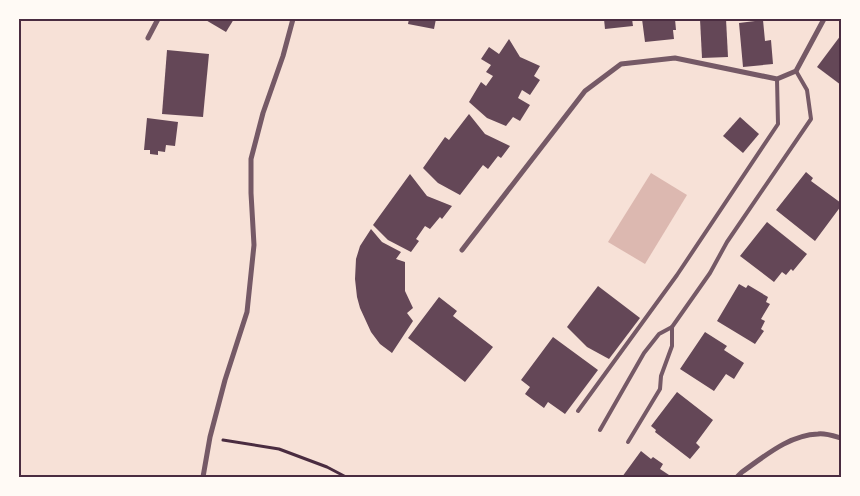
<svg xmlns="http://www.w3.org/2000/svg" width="860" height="496" font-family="Karla,sans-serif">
<rect width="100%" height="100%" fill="#f7e1d7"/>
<path fill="#dcb8b0" d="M651,173L687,195L645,264L608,242Z"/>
<g fill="#644757">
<path d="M204,19H234L226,32Z"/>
<path d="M409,19H436L434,29L408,24Z"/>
<path d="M604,19H632L633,26L605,29Z"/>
<path d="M642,19H675L676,30H673L674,39L645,42Z"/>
<path d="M700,19H726L728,57L702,58Z"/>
<path d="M763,20L765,41L771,40L773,64L743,67L739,23Z"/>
<path d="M841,35V85L817,67Z"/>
<path d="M509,39L520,57L540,66L534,76L540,80L530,95L522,90L518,98L530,105L520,121L513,117L506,126L487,118L469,102L481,82L486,86L493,76L486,72L491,65L481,59L489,47L499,54Z"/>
<path d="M167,50L209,54L203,117L162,114Z"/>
<path d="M469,114L485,134L510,146L501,158L498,156L488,169L483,165L460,195L438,183L423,168L445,137L449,140Z"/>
<path d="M740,117L759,134L743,153L723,136Z"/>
<path d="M147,118L178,122L175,146L166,145L165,152L158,151V155L150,154V150H144Z"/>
<path d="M806,172L813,178L811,181L841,203V206L815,241L776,210Z"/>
<path d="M410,174L427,196L452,206L442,219L440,217L430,229L425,226L416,239L419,241L411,252L388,240L373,225Z"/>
<path d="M767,222L807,254L793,271L791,269L786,275L782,272L774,282L740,256Z"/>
<path d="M371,229L382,242L401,252L396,259L405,262V291L413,308L407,313L413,321L392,353L380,344L371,332L360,308L357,297L355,279L356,259L360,246Z"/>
<path d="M739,284L746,288L748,285L768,297L766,302L770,304L761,319L765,321L761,329L764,331L755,344L717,321Z"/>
<path d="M598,286L640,318L609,359L587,347L567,327Z"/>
<path d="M439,297L457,311L453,316L493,347L465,382L408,338Z"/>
<path d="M705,332L727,346L724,350L744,363L734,379L726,374L714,391L680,369Z"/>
<path d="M553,337L598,370L565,414L548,402L544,408L525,394L530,387L521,380Z"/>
<path d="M677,392L713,420L696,443L700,447L690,459L655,432L656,430L651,426Z"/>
<path d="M641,451L651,459L653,457L663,464L660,469L672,477H622Z"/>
</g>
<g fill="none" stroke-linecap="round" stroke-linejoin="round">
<path stroke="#4a2c40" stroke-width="3" d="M223,440L279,449L327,467L346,477"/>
<g stroke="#755966" stroke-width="4">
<path d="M578,411L677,275L778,124L777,79"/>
<path d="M600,430L644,353L659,334L672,327L710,273L727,242L811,119L807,90L796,71"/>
<path d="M628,442L660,389L661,376L672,346V327"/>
</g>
<g stroke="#755966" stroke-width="5">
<path d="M148,38L158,19"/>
<path d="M462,250L585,91L621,64L675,58L777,79L796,71L824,19"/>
<path d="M203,477L210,437L225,380L247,312L254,245L251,193V159L263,113L283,56L293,19"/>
<path d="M737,477L742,472C765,456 789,435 818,434C825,433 834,436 841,438"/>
</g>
</g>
<rect width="860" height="496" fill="none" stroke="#fffaf5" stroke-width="40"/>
<rect x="20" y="20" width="820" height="456" fill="none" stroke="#4a2c40" stroke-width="2"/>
</svg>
